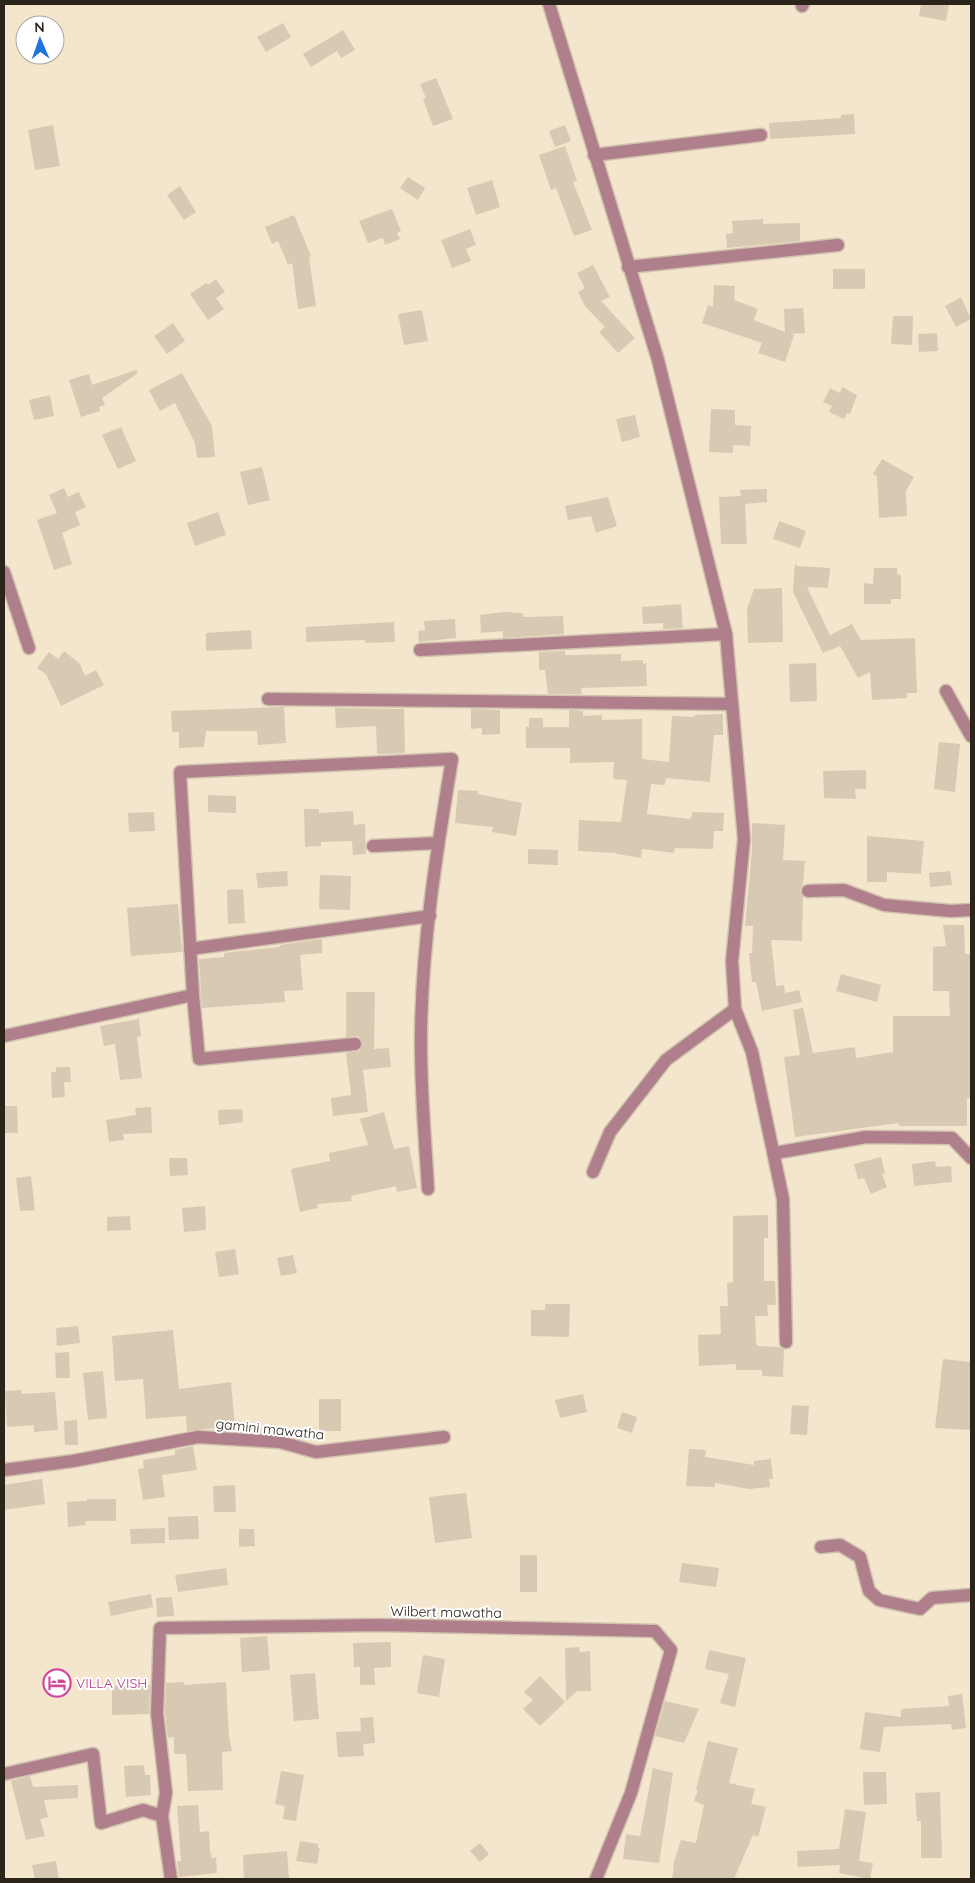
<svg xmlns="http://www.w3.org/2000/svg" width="975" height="1883" font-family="Quicksand,sans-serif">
<rect width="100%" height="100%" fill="#f4e5cd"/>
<g fill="#d8c9b2">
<path d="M921,4H949L946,21L919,16Z"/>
<path d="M283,23L291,37L266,52L257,37Z"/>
<path d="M343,30L355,50L341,58L337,51L311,67L303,54Z"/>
<path d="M436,78L453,119L433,126L423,99L426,98L420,84Z"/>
<path d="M854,114L855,134L770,139L769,123L841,118V115Z"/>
<path d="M53,125L60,166L35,170L28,130Z"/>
<path d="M565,125L571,141L555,147L549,131Z"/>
<path d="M565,146L577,181L573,182L592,230L574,236L556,188L551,190L539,155Z"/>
<path d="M408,177L425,188L418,200L400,188Z"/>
<path d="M492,180L500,207L476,215L467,188Z"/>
<path d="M180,186L196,212L184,220L167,195Z"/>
<path d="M392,209L401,231L397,233L400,239L385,245L383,238L368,243L359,221Z"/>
<path d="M294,215L311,256L309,257L316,306L298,309L292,263L288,265L278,241L272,244L265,227Z"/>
<path d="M763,219V224L800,223V241L727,248L726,234L733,233L732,221Z"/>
<path d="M470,229L476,245L466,249L471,261L452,268L441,240Z"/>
<path d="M593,265L610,297L601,301L635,338L618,353L599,332L605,327L585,306L578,292L585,288L577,273Z"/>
<rect x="833" y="269" width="32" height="20"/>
<path d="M216,279L225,292L216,298L224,309L208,320L190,294L206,283L208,285Z"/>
<path d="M714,285L735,286L734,300L758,309L754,320L785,332L784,309L803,308L805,333L791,334L794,335L785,362L758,353L762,343L702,323L708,305L713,307Z"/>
<path d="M961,297L971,319L956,327L945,306Z"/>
<path d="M422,310L428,341L404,345L398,314Z"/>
<path d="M893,316H913L912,345L891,344Z"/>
<path d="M173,323L185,341L167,354L154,336Z"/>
<path d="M937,333L938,351L919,352L918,334Z"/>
<path d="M136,370L138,373L102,398L105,405L99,407L100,411L81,417L69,380L89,374L92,385Z"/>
<path d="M182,373L212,426L215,457L197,458L195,443L175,403L160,411L149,390Z"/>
<path d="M842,387L857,395L850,414L847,413L844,419L829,412L832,406L823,402L830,388L840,393Z"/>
<path d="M50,395L54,416L34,420L29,400Z"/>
<path d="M711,409L735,410V425L751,426L750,446L733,445V453L709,452Z"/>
<path d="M635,415L640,437L622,442L616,419Z"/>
<path d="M121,427L136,461L118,469L102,435Z"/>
<path d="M882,459L914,477L906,491L907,516L879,518L877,476L873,474Z"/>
<path d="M262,467L270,500L248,505L240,472Z"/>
<path d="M64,488L68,497L79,492L86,507L75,512L80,525L62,533L72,564L54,570L37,520L57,513L49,495Z"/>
<path d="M767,489V502L745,504L747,544H721L719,497L741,496L740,490Z"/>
<path d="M608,497L617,526L596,533L591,516L568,520L565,506Z"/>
<path d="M218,512L226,535L195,546L187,523Z"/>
<path d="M779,521L806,531L800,548L773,539Z"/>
<path d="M795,563L797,566L830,568L828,588L807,587L830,635L852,624L861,640L915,638L917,693H907V698L872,700L870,672L858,678L840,646L823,653L793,592Z"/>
<path d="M874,568H897V574L901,575V599H891V604H864V583L873,584Z"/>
<path d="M782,588L783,642L748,643L747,609L754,589Z"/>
<path d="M681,604L683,628L663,629V623L643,624L642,607Z"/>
<path d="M504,612L523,613V617L563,616L564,634L503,638V631L481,633L480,615Z"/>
<path d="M455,619L456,638L419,642L418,631L425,630L424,621Z"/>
<path d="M394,622L395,642L365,643V640L306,642V627Z"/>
<path d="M251,630L252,649L206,651V633Z"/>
<path d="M64,651L80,664L85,676L96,670L104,685L61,706L46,674L37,668L49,652L58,659Z"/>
<path d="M565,651V655L621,654V661L643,660V664L646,663L647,686L581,688L582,694H548L545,670H539V652Z"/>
<path d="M816,663L817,701L790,702L789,664Z"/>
<path d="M284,707L286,743L258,745L257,731H206L204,747L179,748V732H172L171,711Z"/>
<path d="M335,708L404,709L405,753L377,754L376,726L336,728Z"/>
<path d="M471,709L500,710V734L482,735V728L471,729Z"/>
<path d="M569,710L583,711V716L602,715V720L642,719V759L669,762L672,716L694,717V715L723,714V735H714L710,782L666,778L665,785L651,784L647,814L690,819L693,812L724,813L723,831H714L713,849L675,848L674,853L642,849L641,858L617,854V853L578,851L579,820L621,822L627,780L613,779L614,762L570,763V748H526V727H529V718H543V727H569Z"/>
<path d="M939,742L960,744L955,792L934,789Z"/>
<path d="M866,770V789H855L856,799L824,798L823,771Z"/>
<path d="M458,790L478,791V794L522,803L516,836L492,832L493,827L455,823Z"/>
<path d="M208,795L236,796V813L208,812Z"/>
<path d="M304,809H319V813L353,811L354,825L365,824L366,854L353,855L352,841L321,842V846L305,847Z"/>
<path d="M154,812L155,831L129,832L128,813Z"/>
<path d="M752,823L785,825L783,860L805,861L803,884L800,891L803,897L802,941L771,940L776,986L784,985L785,993L799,990L802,1002L762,1011L756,982H752L749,953H752L753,926H745L752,850Z"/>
<path d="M867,836L924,841L921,874L887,872V882H867Z"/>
<path d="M528,849L558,850V865L528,864Z"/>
<path d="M287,871L288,886L258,888L256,873Z"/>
<path d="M950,871L952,885L930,887L929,873Z"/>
<path d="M320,875L351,876L350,910L319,909Z"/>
<path d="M243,889L245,923L228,924L227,890Z"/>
<path d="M178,904L182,952L131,956L127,908Z"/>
<path d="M943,925H964L965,954H971V1098H967V1126H899V1123L795,1137L784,1057L800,1055L793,1010L803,1008L813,1053L855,1047L856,1058L893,1052V1016H950L949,991H933V947L946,946Z"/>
<path d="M322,939V953L300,955L303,990L284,991L285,1002L202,1008L199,959L224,957V953L280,947V945Z"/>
<path d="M841,974L881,985L877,1002L836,991Z"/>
<path d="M346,992H375L374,1049L389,1048L391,1067L363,1070L368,1112L333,1116L331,1098L351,1095L346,1053L359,1051L363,1044L358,1036L346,1037Z"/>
<path d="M139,1019L141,1036L137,1037L142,1078L120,1080L115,1044L104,1046L100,1026Z"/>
<path d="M56,1067H70L71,1082H64L65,1097L52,1098L51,1072H56Z"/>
<path d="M4,1106H17L18,1133H4Z"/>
<path d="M151,1107L152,1133L123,1134L124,1140L109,1142L106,1120L136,1115L135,1108Z"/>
<path d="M242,1109L243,1122L219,1125L218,1110Z"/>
<path d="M384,1112L394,1149L409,1146L417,1188L397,1192L396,1186L351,1196L352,1201L317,1204L318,1208L300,1212L291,1169L330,1161L329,1153L368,1145L360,1119Z"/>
<path d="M881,1157L885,1173L882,1174L887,1187L871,1194L864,1178L858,1179L854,1164Z"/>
<path d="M169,1158H187L188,1175L170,1176Z"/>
<path d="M935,1161L936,1167L951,1166L952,1182L914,1186L912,1164Z"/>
<path d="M31,1176L35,1210L20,1211L16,1178Z"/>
<path d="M205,1206L206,1230L184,1232L182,1208Z"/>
<path d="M768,1215V1238H764V1281H775L776,1305H767L768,1316H755L756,1342L757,1346L780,1347L784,1350L783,1377L762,1376V1370H736V1364L699,1366L698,1335L721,1334L720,1306H728L727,1283L733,1282V1216Z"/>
<path d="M130,1216L131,1230L107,1231V1217Z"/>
<path d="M235,1249L239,1274L219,1277L215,1252Z"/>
<path d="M293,1255L297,1273L281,1276L277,1258Z"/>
<path d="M545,1304H570L569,1337L531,1336V1310H545Z"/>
<path d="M78,1326L80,1343L57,1346L56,1328Z"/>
<path d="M173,1330L179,1389L231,1382L235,1426L187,1431L186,1416L146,1419L143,1379L115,1381L112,1336Z"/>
<path d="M69,1352L70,1378H56L55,1353Z"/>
<path d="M943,1359L971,1362V1430L935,1428Z"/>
<path d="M103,1371L107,1418L88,1420L83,1373Z"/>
<path d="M21,1390L22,1394L55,1392L58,1430L34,1432V1425L7,1427L5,1391Z"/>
<path d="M583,1394L587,1412L560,1418L555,1400Z"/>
<rect x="319" y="1399" width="22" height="32"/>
<path d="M792,1405L809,1406L807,1435L790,1434Z"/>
<path d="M622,1412L637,1417L632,1433L617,1428Z"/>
<path d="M77,1420L78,1445H65L64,1421Z"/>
<path d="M193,1446L197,1470L162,1475L165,1497L143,1500L138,1469L144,1468L143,1460L175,1455V1450Z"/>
<path d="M689,1449L706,1450L705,1457L754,1465V1461L771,1459L773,1479H769L770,1487L749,1489L715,1483V1487L686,1486Z"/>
<path d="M42,1479L45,1504L4,1510V1485Z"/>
<path d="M235,1485L236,1512H214L213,1486Z"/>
<path d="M466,1493L472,1538L435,1543L429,1497Z"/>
<path d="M87,1499H116V1521H85L86,1525L68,1527L67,1502L87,1501Z"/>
<path d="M198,1516L199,1539L169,1540L168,1517Z"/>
<path d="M165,1528V1543L131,1544L130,1529Z"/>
<path d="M239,1529H254L255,1546L239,1547Z"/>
<rect x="520" y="1555" width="17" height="37"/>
<path d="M682,1563L719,1568L716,1587L679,1582Z"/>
<path d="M226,1568L228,1585L178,1592L175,1575Z"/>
<path d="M151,1594L153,1607L111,1616L108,1602Z"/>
<path d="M172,1597L174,1616L157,1617L156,1598Z"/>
<path d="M267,1636L270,1670L242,1672L240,1638Z"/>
<path d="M391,1642V1667L374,1668L375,1685H360V1667H354L353,1643Z"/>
<path d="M579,1647L580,1652L590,1651L591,1691H577L566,1701L565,1648Z"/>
<path d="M709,1650L746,1658L735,1707L720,1703L729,1674L705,1669Z"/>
<path d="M423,1655L445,1659L439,1697L417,1693Z"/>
<path d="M315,1673L319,1719L294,1721L290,1675Z"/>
<path d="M540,1676L565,1702L540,1726L523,1709L533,1700L524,1692Z"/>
<path d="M184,1682V1685L226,1682L229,1737L232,1751L222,1752L223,1790L188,1791L186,1754H174V1737L168,1738L165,1713L166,1683Z"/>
<path d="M150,1685L149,1714L112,1715V1686Z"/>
<path d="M962,1694L966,1728L952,1730L951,1724L884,1727L880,1752L860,1749L865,1712L901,1717V1709L949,1706L948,1696Z"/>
<path d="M665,1701L699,1709L684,1743L655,1736Z"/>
<path d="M373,1717L375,1743L363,1744L364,1756L338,1757L336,1732L361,1731L360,1718Z"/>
<path d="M708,1741L738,1748L729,1783L755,1789L751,1804L766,1807L758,1837L753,1835L734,1879H672L674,1865H673L681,1840L696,1843L704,1805L694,1801L698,1790H696Z"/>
<path d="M144,1765L145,1775H150L151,1795L126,1797L124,1766Z"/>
<path d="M653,1768L673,1773L659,1863L623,1859L626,1834L640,1836Z"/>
<path d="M281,1771L304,1775L296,1821L283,1819L285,1806L275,1804Z"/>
<path d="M863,1772H886L887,1804L864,1805Z"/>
<path d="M30,1776L33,1787L78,1785V1798L44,1800L48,1817L40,1819L45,1836L26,1840L11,1781Z"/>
<path d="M940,1792L942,1858H921V1821H917L915,1793Z"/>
<path d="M198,1805L200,1832L209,1831L210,1851L212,1858L216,1857L217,1873L179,1877L177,1861H181L177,1806Z"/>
<path d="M845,1809L866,1812L859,1861L873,1863L870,1879L839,1873L840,1865L798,1867L797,1851L839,1849Z"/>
<path d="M300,1841L318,1844V1848H320L317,1864L296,1861Z"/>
<path d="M480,1843L489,1854L480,1862L470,1851Z"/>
<path d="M287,1851L289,1879H244L243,1855Z"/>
<path d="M56,1861L59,1879H35L32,1865Z"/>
</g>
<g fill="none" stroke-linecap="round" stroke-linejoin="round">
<g stroke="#d0c2ad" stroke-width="15">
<g id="minor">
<path d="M549,4L658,360L726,634L744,839L732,961L735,1009L752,1052L783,1199L786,1342"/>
<path d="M802,6L803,4"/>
<path d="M594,155L761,135"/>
<path d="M628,267L838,245"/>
<path d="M4,572L29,648"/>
<path d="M420,650L726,634"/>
<path d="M946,691L971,736"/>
<path d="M268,699L732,704"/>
<path d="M373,846L438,843"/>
<path d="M808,891L844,890L884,905L951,911L971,910"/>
<path d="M190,949L430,916"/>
<path d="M193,995L199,1059L355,1044"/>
<path d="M4,1036L193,995L180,772L452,759C437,849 422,942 421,1033C420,1085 425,1137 428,1189"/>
<path d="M775,1153L866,1137L952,1138L971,1158"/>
<path d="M593,1172L610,1132L666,1060L735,1009"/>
<path d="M4,1470L73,1461L198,1437L280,1442L316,1452L444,1437"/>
<path d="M821,1547L840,1545L860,1557L869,1591L879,1600L920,1609L932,1598L971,1595"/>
<path d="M4,1774L93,1754L101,1823L143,1810L162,1816L171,1879"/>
<path d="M162,1816L166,1793L157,1713L160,1628L378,1625L655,1631L671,1650L631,1793L596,1879"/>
</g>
</g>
<use href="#minor" stroke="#af7f8c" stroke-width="12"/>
</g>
<defs>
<g id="hotel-ring" transform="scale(1.4375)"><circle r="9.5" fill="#fff" stroke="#d1479c" stroke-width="1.5"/><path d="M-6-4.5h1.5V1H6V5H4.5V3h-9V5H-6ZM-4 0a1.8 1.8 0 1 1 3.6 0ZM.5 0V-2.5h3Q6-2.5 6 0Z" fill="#d1479c"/></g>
</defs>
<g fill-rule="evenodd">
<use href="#hotel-ring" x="57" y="1683"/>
</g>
<g text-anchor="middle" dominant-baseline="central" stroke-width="4" stroke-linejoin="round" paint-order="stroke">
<g font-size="14" fill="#2a241b" stroke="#fff">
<text transform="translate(270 1429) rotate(6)">gamini mawatha</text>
<text transform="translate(446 1612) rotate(1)">Wilbert mawatha</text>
</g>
<g font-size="14" fill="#b23c85" stroke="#fff" text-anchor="start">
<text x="76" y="1683">VILLA VISH</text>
</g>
</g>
<rect width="975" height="1883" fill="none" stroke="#2a241b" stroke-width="10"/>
<g transform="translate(40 40) rotate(358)"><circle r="24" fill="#ffffff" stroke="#aaa7a4"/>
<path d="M0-4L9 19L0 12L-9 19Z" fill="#2072dc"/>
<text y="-8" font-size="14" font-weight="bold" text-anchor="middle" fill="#2a241b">N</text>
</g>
</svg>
